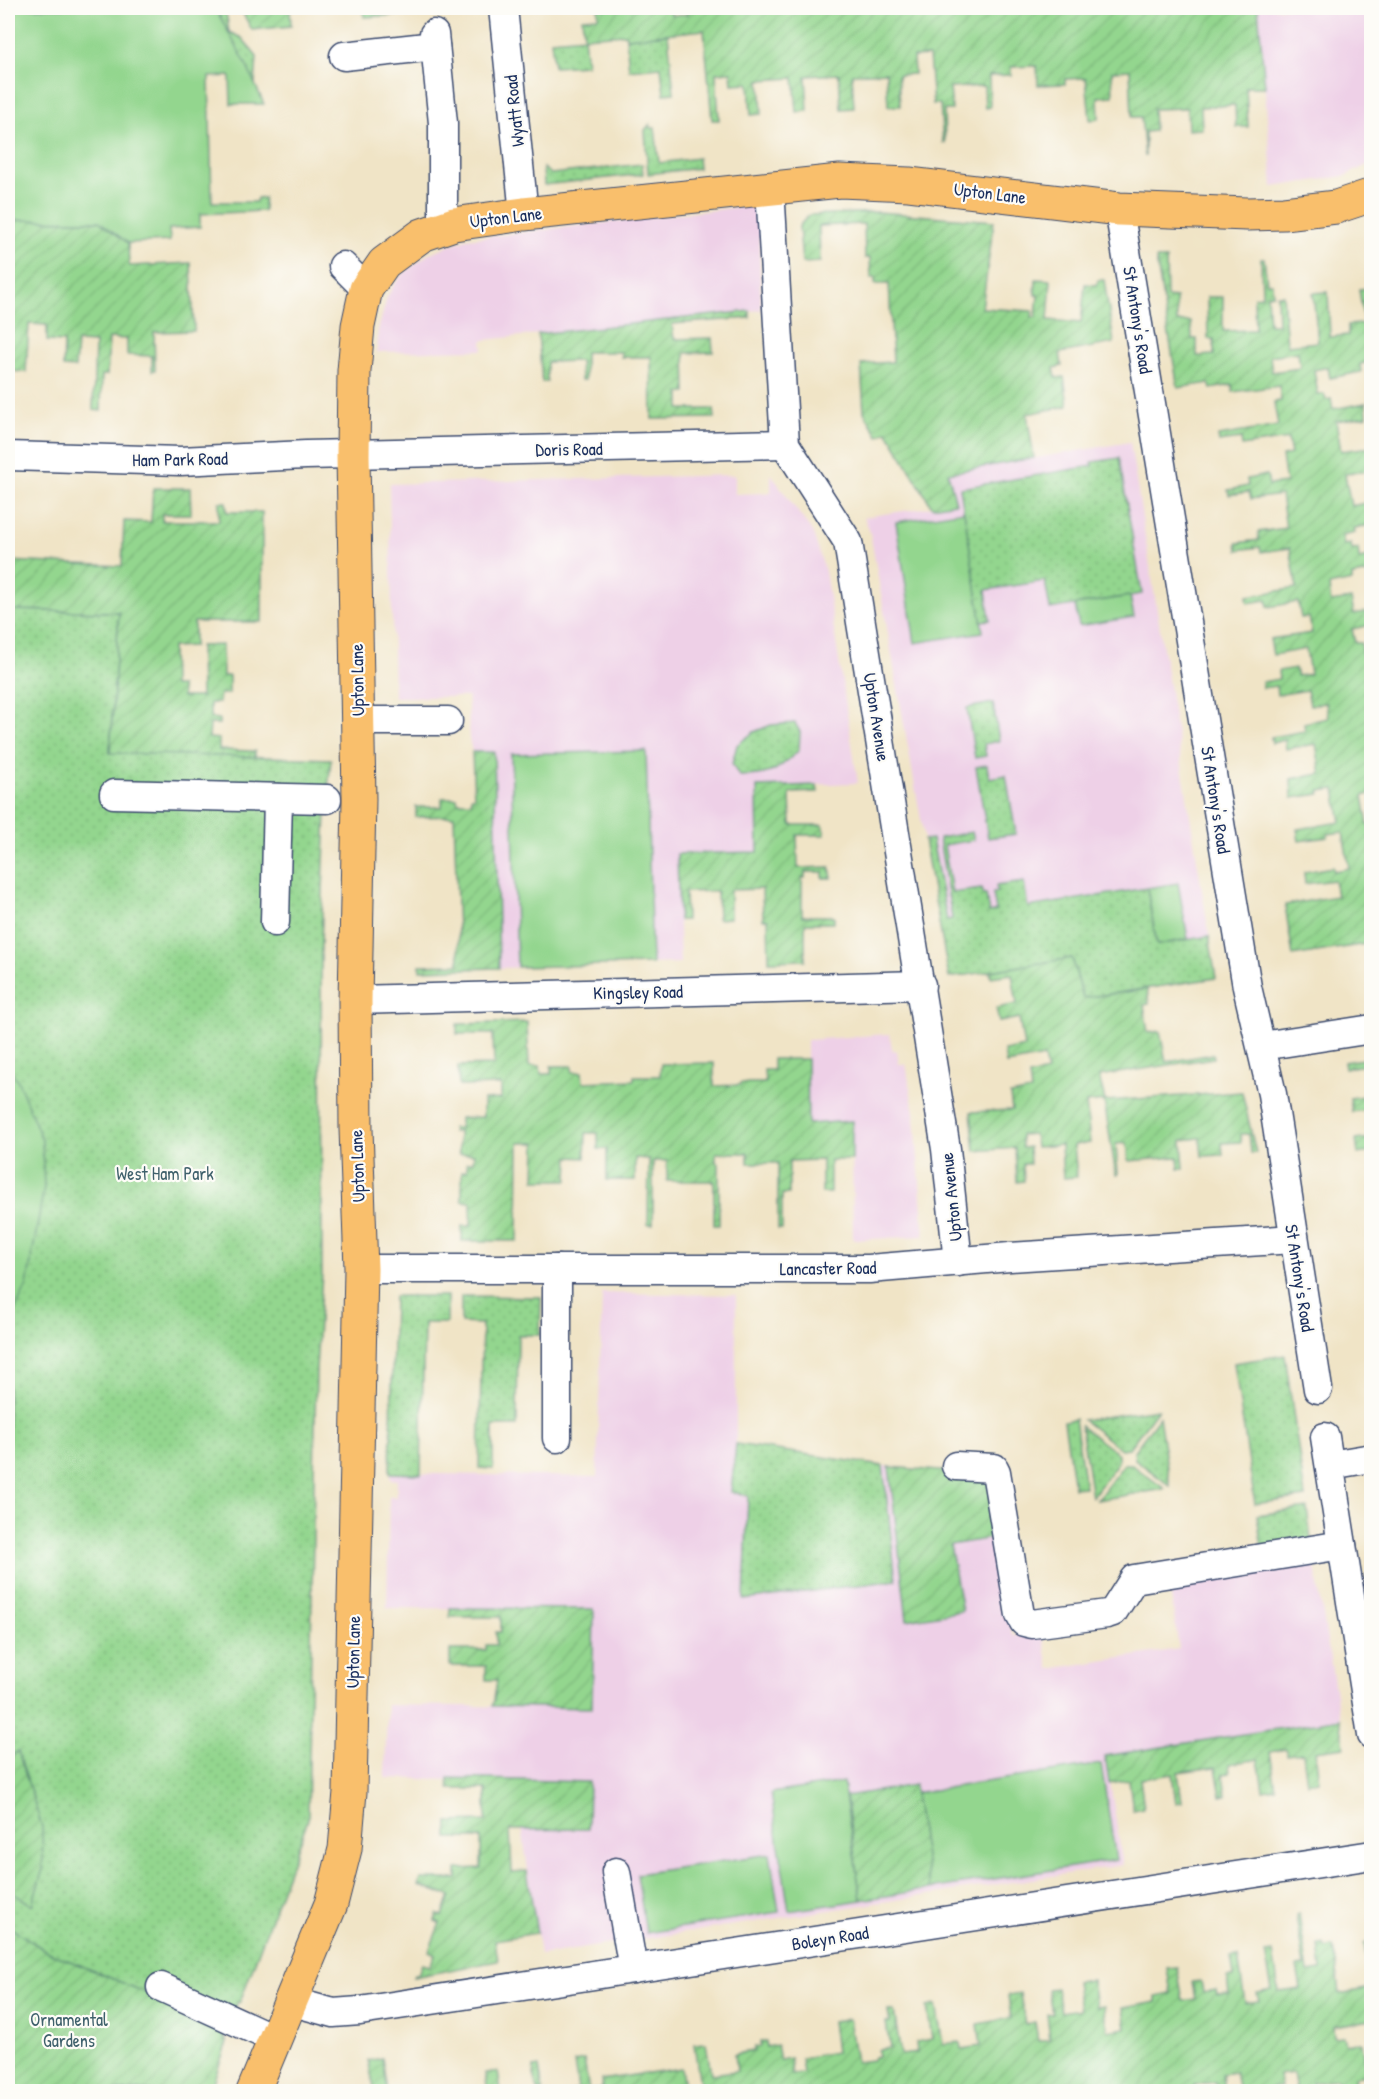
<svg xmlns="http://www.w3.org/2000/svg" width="1379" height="2099" font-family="'Patrick Hand',sans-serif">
<defs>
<pattern id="grass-dots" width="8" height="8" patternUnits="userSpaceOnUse" patternTransform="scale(1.5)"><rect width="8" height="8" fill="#93d68e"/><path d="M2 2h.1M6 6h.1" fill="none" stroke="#7eb87d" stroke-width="1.8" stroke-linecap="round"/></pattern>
<pattern id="garden-furrows" width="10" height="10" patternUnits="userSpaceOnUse" patternTransform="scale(1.5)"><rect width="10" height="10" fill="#93d68e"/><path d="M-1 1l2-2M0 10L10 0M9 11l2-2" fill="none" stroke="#7eb87d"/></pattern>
</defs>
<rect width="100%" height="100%" fill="#fdfcf7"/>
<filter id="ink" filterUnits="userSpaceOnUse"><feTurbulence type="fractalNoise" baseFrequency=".0167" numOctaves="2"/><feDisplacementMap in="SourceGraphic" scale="12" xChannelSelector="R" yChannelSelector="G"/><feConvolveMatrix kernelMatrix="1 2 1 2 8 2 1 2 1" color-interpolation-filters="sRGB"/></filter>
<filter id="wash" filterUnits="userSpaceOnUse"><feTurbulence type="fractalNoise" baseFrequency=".008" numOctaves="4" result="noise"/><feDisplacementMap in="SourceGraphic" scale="24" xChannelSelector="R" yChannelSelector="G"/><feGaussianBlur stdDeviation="1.35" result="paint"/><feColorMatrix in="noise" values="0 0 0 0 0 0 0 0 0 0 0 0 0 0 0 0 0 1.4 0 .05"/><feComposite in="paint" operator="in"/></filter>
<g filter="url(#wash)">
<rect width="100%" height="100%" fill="#f0e4c6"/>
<g fill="#eed0e7">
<path d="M1258,8H1371V163L1345,176L1273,187Z"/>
<path d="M749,206L762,211L763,232L759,238L761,310L485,340L482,341L483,350L377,352L378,331L387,297L394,285L403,274L430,253L466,239Z"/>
<path d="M1130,442L1216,978L1147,989L1072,958L949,978L870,532L864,517L956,503L948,473Z"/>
<path d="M771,474L813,533L825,571L858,783L757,787L758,852L677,855L680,963L499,968L494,752H472L469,738L468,697H394L389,484L735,475V494L771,493Z"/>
<path d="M890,1034L892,1051H897L899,1064H906L915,1118L924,1236L853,1240L852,1121L807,1124V1040Z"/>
<path d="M602,1293L736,1295V1444L883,1466L990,1475L1012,1635L1042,1630L1049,1669L1179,1649L1169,1583L1314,1560L1340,1719L1106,1756L1123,1865L540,1955L522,1828L588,1829L487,1781L385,1778L387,1705L592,1708L594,1609L387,1608L389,1497H397V1480L390,1479V1473L597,1477Z"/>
</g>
<g fill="url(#grass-dots)" stroke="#578276" stroke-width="1.5">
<path d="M214,8H222L227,17L229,32L242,38L257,57L255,84Z"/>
<path d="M668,34L674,93L664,94L661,67L629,70L626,38Z"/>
<path d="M584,37L587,65L554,67L551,40Z"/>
<path d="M650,124V128H655L659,163L698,158L699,168L648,174L645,130Z"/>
<path d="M642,164L643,174L544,185L543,168L551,174Z"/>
<path d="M1119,458L1142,594L1050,609L1045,581L986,590L990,620L981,621L960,488L1093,466L1092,462Z"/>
<path d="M8,610L119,612L110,752L331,759L326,811L321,945L322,1273L316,1369L308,1819L240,2002L237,2003L224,2038L227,2042L210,2091L8,2092Z"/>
<path d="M993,703L999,741L984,744L986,756L975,758L967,708Z"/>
<path d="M795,723L800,732L799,750C776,772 771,776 739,776L732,764L737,745L754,732L771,725Z"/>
<path d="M987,765L989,778L1006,775L1016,834L988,838L976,767Z"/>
<path d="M972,832L974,840L944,845L952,893L981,889L983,895L986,894L989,913L996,911L993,893L997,892L996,886L1024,882L1028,907L1147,888L1157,945L1209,936L1216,978L1083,998L1072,958L949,978L924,840L932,839L947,920L952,919L939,838Z"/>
<path d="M394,1296H447V1323H424L421,1474L390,1473Z"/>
<path d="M461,1296L541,1297L540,1335H518L517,1426H493V1469L479,1468L482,1324L461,1323Z"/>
<path d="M1285,1355L1305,1497L1255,1504L1234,1363Z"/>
<path d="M1158,1409L1129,1448L1121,1449L1083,1420Z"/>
<path d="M1159,1417L1170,1486L1135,1459L1134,1451Z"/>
<path d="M1075,1419L1085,1487L1074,1488L1064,1421Z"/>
<path d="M1081,1426L1118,1454V1462L1092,1497Z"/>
<path d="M736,1444L883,1466L896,1580L744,1600L748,1495L731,1492Z"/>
<path d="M1124,1464H1131L1165,1489L1097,1500Z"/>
<path d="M1307,1508L1311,1540L1262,1548L1257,1515Z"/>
</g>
<g fill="url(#garden-furrows)" stroke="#578276" stroke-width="1.5" fill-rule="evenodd">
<path d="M240,8H290L291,26L252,30Z"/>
<path d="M364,8H397L398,15L364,17Z"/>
<path d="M598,8H671V15L687,14L686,8H715V10L730,9V8H1258L1265,87H1246L1248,127H1236L1235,105L1201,107L1202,129L1188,130L1187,108L1153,109L1154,131L1145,132V157L1141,117H1132L1130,70L1112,71L1113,96L1098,97L1099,119L1090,120L1086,78L1065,79V84L1038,85L1037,66L1011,67V75L989,76L990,107L985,108L984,86L950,88L952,110H944L945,143H943L940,104H933L929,56L913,57L914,74L898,75L900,106H888L886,72L852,74L854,108L841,109L839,74L806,76L808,111L797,112L794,78L760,80L762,114L751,115L749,83L732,84L731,72L716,73L719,120H712L704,30L626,38L625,34L584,37L582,18L598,17Z"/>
<path d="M878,212L994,221L982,308L1033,311L1032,317H1036L1038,295H1035L1036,279L1051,280L1048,320L1081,323L1085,284L1097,285L1098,280H1104L1114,343L1060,353L1062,366L1054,368L1056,378L1064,377L1068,406L1027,414L1034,458L948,473L956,503L932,507L887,431L878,436L864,412L861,364L893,362L889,284H875V277L871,278L870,258H865L864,224L819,226L820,262L802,263L799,226L809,215Z"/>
<path d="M8,220L99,221L128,243L129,266L191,263L194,331L154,332L155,370L152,371V356L127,355V339L109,338L107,375H102L101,411L93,410L95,343L77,342L75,368L63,367L64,342L47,341V325L29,324L26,372L8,371Z"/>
<path d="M1261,258H1264L1267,283H1272L1273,294L1267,295L1269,324H1278L1277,295H1283L1287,345L1318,342L1313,293L1328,292L1330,337L1348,335V325L1364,324L1359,289L1372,288L1371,362L1360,364L1361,372L1330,378L1328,367L1314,370L1318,395L1324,394L1326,400L1331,399L1333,409L1366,403L1367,416L1336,421L1341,451L1371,447V470L1345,474L1351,506L1371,502V525L1354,528L1355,533L1342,536L1344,545L1351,544L1352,550L1358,549L1359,559L1371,557V573L1352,576V581L1329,586L1331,602L1351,599L1354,614L1371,611V625L1352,629L1355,643H1361L1362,654L1371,653V696L1368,697L1371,722V794L1363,796L1368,825H1371V943L1293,956L1285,905L1337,896L1334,880L1305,884L1304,872L1333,867L1334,871L1349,868L1343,832L1328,834V837L1299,841L1297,829L1341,822L1335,789L1320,791V794L1292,798L1291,779L1321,774L1316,744L1286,749L1285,740L1272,743L1271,737L1305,731L1304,723L1328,718L1326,703L1310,705L1307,690L1277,695L1276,686L1263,688L1262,682L1279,679L1278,671L1295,668L1297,676L1310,674L1306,649L1273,655L1270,639L1312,633L1309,617L1301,618L1298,602L1268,607L1267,600L1248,603L1247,596L1297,588L1290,548L1261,552L1260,547L1238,550L1237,543L1259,540L1258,532L1286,528L1281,495L1251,499L1249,492L1229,495L1228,490L1248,486L1247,479L1267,475L1269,485L1286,483L1282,456L1291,454L1288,439L1242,446L1241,439L1219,442L1218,436L1278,426L1274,402L1281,401L1279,386L1233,392L1232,385L1211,389L1209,383L1178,388L1156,259H1166L1167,297L1176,298L1177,322H1191L1192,339H1197V356L1214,355V339H1208L1207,297H1223V331L1255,330L1254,297L1262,296ZM1298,352L1300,368L1272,372L1270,356Z"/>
<path d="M750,311V318L672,324L674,339L712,338L713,352L685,353L686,393H680V409H714L715,418L652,419L651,357H621V352H585V380H581L580,361L547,362V382H542L538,334Z"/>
<path d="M153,488H190L191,514H162V521H219V502H226L227,512H262V622H194V646L172,647L173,686H181L182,697H201L200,646L222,645L223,676H229V694H220L219,703H210V718L219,719V724H210L209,738L219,739V750L255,751V757L110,753L119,612L8,610V561L122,566L124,521L151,522Z"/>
<path d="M472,752H494L499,968L420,970V965L459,964L454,816L416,817V807H442V798H457L458,802H471V797H474Z"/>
<path d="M817,785L818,792L790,793L791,825H823L825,835H797L798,868L830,867L832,878H823V872H805V878H802V916H834V923H805V960L769,961L768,919H763L762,889L730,890V918L718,919L717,891L685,892L686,920H679L677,854L758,852L757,787Z"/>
<path d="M1072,958L1083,998L1147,989L1149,1004L1144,1005L1148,1033L1160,1031L1166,1062L1213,1054L1214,1058L1099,1076L1105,1101L1242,1092L1256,1153H1251L1249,1134H1241V1142L1222,1143L1223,1155L1202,1156L1200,1138L1182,1140L1184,1169H1179L1178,1157L1129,1161L1127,1143L1116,1144L1118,1175H1116L1104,1101L1086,1103L1090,1143L1074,1145L1077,1177L1063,1178L1061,1145L1036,1147L1034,1134L1021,1135L1022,1148L1029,1147L1030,1164H1023L1024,1181L1017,1182L1015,1148L975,1151L971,1112L1012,1110L1010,1095L1031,1091L1029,1076L1047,1072L1044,1057L1006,1064L1004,1051L1024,1047L1019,1018L999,1022L996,1008L1017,1004L1012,974L991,977L990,971Z"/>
<path d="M527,1022L529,1066H540L541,1074H551V1066H572V1072H582L583,1082L634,1080V1076H660L661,1064L714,1063V1086L740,1085L741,1083H765L764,1070H773V1059H807L808,1124L852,1121V1160H830V1193H822V1160L789,1161V1194H782V1229H778V1163H748V1153H716V1162L719,1163V1225H714V1181H667V1161H653V1224H648L649,1159L635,1158V1180H607V1149H598V1133H586L585,1158L569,1157L568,1180H535L536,1143H519L518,1241H462V1226H471V1202L462,1201V1171H467V1162H473L474,1154H459V1131L453,1132V1128H460V1118L483,1117V1100L501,1099V1085L459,1086L458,1066L494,1065L493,1034H457V1024Z"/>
<path d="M1371,1058V1067L1368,1068L1367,1065L1345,1068L1344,1062Z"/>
<path d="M1371,1095V1109L1352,1112L1350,1098Z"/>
<path d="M1371,1138V1152L1358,1154L1356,1140Z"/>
<path d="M889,1467L990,1475L998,1537L950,1545L962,1611L907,1620Z"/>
<path d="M450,1608L594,1609L592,1708L493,1706L497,1680H486V1666H450V1650H486V1645H496V1632H501V1617H450Z"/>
<path d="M1340,1719L1344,1747L1315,1751L1319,1781L1307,1783L1303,1753L1287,1755L1286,1749L1270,1752L1276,1788L1263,1790L1258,1759L1229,1764L1230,1773L1223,1774L1226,1795L1221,1796L1216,1767L1178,1772L1182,1802L1176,1803L1172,1774L1140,1779L1144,1808L1133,1810L1129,1780L1109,1783L1105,1756Z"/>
<path d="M18,1751L42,1827L43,1869L32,1905L8,1890V1758Z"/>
<path d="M448,1778L589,1782L588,1829L510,1830L512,1872L527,1871L537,1933L495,1940L498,1961L413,1977L414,1974H418L422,1964L430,1966L435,1954L429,1951L440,1923L435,1921L437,1914L443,1916L450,1896L419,1886L421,1879H457V1869L481,1868V1838H448V1822L486,1821V1789H449Z"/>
<path d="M914,1785L930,1889L861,1900L846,1796Z"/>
<path d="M1299,1914L1308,1972L1321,1970L1318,1945L1324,1944L1325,1949L1334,1947L1340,1994L1371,1988L1364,1943L1371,1940V2020L1333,2026L1334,2037L1344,2036L1346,2045L1362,2042L1367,2075L1354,2077L1356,2091H1339L1337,2079L1312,2083L1313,2091H1296L1293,2073L1279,2075L1281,2087L1261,2090L1260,2091H1239L1235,2072L1222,2074L1224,2092L1217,2091L1215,2082L1194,2085L1195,2092L573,2091L578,2090L574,2062L584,2060L589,2091L602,2089L601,2080L681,2068L684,2086L700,2084L694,2044L706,2043L711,2074L737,2071L735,2054L754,2051V2047L760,2046V2041H766V2047L777,2045L780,2060L790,2058L792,2075L803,2073L801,2058L836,2052L832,2021L849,2019L856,2062L873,2060L874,2057L879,2056L878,2050L890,2048L886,2022H890L888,2011H894L901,2055L917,2053L916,2042L932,2039L927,2007L936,2005L943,2044L960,2042L961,2049L981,2046L978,2024L1011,2018L1008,1995L1020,1993L1025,2024L1035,2022L1038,2041L1050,2039L1047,2014L1052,2013L1048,1989L1057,1988L1061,2012L1080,2009L1076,1982L1092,1980L1096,2007L1104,2006L1108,2031L1126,2028L1123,2008L1156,2002V1997L1171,1994L1167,1968L1177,1967L1183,2001L1195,1999L1192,1982L1201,1981L1203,1992L1216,1990L1217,1995L1229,1994L1227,1978L1234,1976L1231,1958L1238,1957L1245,2003L1259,2001L1257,1993L1272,1990L1265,1953L1273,1952L1279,1992L1301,1989L1297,1967L1304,1966L1296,1915Z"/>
<path d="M8,1926L46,1951L228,2027L224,2038L227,2042L210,2091H8Z"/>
<path d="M382,2058L387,2091H372L374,2087L368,2061Z"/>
<path d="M539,2067L543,2091H537L533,2068Z"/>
<path d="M498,2072L501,2091H488L485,2074Z"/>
</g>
<g fill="#93d68e" stroke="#578276" stroke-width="1.5">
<path d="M8,8H215L245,62L264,104H231L230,76L209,77L212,202H256L257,198H264V211L200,214V227L169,229L170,241L128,243L99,221L8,220Z"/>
<path d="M964,511L983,632L915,643L896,522Z"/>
<path d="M1130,596L1134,617L1079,626L1075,605Z"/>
<path d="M646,751L652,964L517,967L511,754Z"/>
<path d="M1178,883L1188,939L1157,945L1147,888Z"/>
<path d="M8,1068L17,1079L42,1140L44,1187L27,1285L8,1325Z"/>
<path d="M1101,1764L1116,1860L930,1889L915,1793Z"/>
<path d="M843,1782L861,1900L789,1911L771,1793Z"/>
<path d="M770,1854L779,1912L646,1933L637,1874Z"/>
</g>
</g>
<g filter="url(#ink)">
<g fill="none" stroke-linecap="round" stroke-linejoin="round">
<g stroke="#3b4a6e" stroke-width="31">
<g id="minor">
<path d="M503,8L524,214"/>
<path d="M434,34L443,123V227"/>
<path d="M344,56L435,46"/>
<path d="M770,188L785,444L848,542L946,1149L958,1262"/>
<path d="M1119,209L1247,987L1272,1094L1318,1389"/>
<path d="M343,266L366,289"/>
<path d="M8,456L180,461L306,455L785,444"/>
<path d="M357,721H448"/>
<path d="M114,794L327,799"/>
<path d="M275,922L278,798"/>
<path d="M355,1000L921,985"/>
<path d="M1262,1046L1372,1029"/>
<path d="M361,1269H869L1010,1257L1294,1239"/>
<path d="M557,1269V1438"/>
<path d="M1325,1437L1372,1735"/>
<path d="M1330,1465L1372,1458"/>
<path d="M956,1466L994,1468L996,1472L1020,1615L1024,1622L1032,1624L1107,1614L1113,1612L1134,1579L1342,1545"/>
<path d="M616,1872L633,1969"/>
<path d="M161,1987L275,2039"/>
<path d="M290,2001L333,2013L360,2011L1372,1855"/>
</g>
</g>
<g stroke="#3b4a6e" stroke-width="35">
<path id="major" d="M253,2092L331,1904L345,1849L350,1792L361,1269L356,1129L355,1000L359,799L353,455L354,371L358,326L366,289L384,263L422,235L454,224L524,214L840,181L909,184L1119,209L1247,214L1284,213L1336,207L1372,195"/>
</g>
<use href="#minor" stroke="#fff" stroke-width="28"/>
<use href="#major" stroke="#f9bf6c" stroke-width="33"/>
</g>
</g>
<g text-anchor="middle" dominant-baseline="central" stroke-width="4.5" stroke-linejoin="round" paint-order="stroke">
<g font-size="18" fill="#1b2f5e" stroke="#fdfcf7">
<text transform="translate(514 111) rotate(-96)">Wyatt Road</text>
<text transform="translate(990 193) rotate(7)">Upton Lane</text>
<text transform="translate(506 217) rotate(-7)">Upton Lane</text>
<text transform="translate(1138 320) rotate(81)">St Antony's Road</text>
<text transform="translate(569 449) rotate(-1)">Doris Road</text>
<text transform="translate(180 459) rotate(-1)">Ham Park Road</text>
<text transform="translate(357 680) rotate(-91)">Upton Lane</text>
<text transform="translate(877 717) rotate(81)">Upton Avenue</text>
<text transform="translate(1216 800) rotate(81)">St Antony's Road</text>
<text transform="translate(638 992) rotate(-1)">Kingsley Road</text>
<text transform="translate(357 1166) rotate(-92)">Upton Lane</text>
<text transform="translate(951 1197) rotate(-96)">Upton Avenue</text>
<text transform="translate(828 1268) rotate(-1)">Lancaster Road</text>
<text transform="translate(1300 1278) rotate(81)">St Antony's Road</text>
<text transform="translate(353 1652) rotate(-89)">Upton Lane</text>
<text transform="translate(830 1938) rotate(-9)">Boleyn Road</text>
</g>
<g font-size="18" fill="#3f616c" stroke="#fdfcf7">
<text x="165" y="1173">West Ham Park</text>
<text x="69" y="2019">Ornamental<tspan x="69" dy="21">Gardens</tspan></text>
</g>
</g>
<rect width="1379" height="2099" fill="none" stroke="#fdfcf7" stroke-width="30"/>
</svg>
